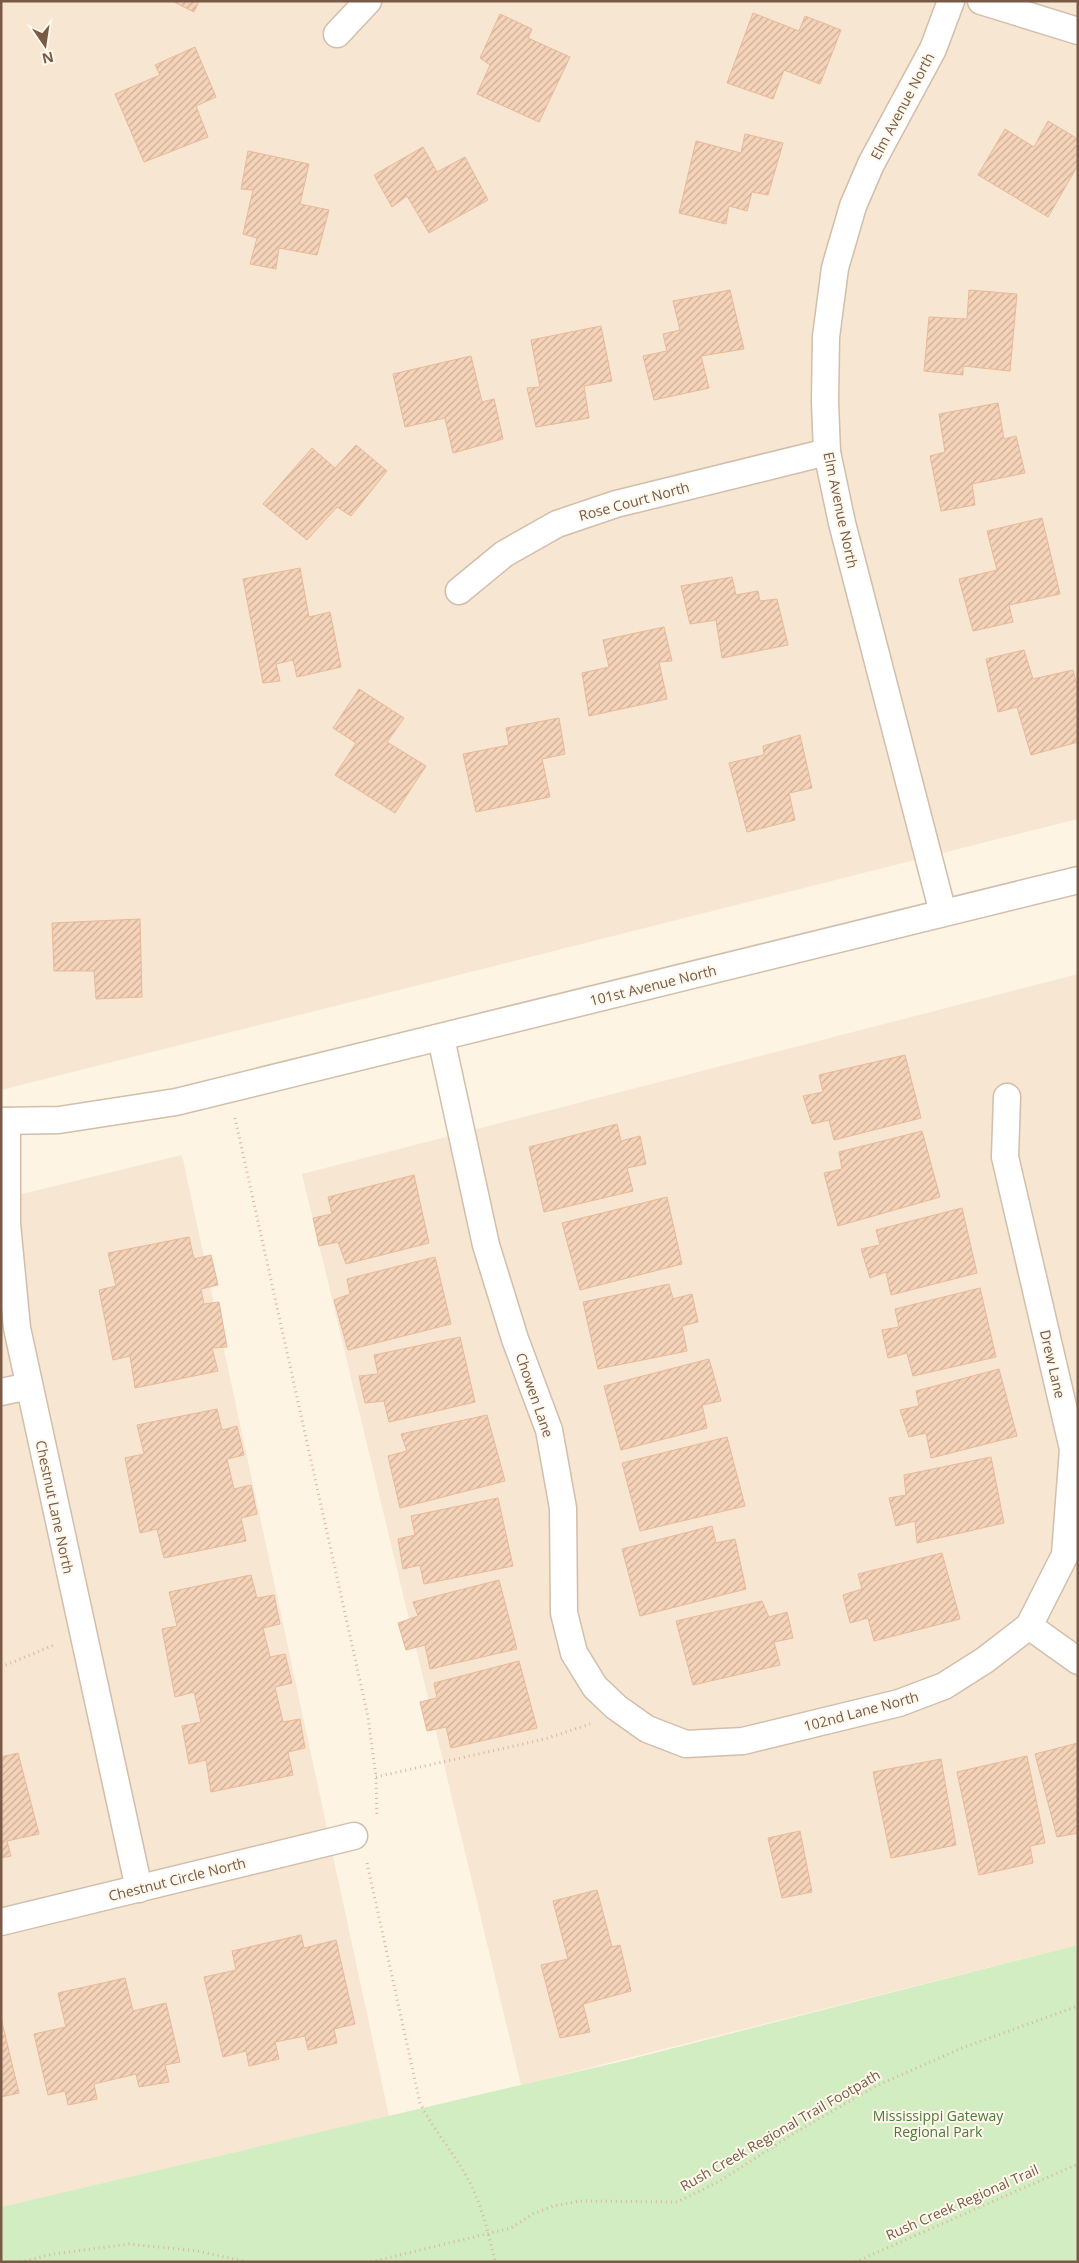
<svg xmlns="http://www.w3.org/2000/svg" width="1079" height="2263" font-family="'Open Sans',sans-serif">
<defs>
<pattern id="building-hatch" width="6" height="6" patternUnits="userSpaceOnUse" patternTransform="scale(1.25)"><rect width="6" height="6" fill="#f5d3b9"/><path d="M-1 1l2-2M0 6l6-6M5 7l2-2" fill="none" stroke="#cbae98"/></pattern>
</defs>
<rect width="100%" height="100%" fill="#fef4e4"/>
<g fill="#f6e6d2">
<path d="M1,1H1078V819L1,1090Z"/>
<path d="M1078,974V1945L521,2085L302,1174Z"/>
<path d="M182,1155L389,2116L1,2207V1199Z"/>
</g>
<path fill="#d1edc1" d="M1078,1945V2262H1V2207L623,2061Z"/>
<g fill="url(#building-hatch)" stroke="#e9b998">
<path d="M172,1H199L194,12Z"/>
<path d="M753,13L799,31L805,16L841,30L820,84L784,70L773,99L727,83Z"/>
<path d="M500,14L532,29L528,38L570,57L539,122L477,94L490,65L480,58Z"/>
<path d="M195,47L216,97L196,106L208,137L144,162L115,94L160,75L155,65Z"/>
<path d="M1048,121L1078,139V165L1048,217L978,175L1005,129L1034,147Z"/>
<path d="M745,134L783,143L768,195L752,192L747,211L729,206L726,224L679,213L696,141L741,153Z"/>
<path d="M423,147L437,172L465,157L488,200L429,233L407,196L392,207L374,175Z"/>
<path d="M248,151L309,164L300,204L329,210L317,255L279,248L276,269L250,264L257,238L243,234L253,190L241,189Z"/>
<path d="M730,290L744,349L701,356L709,388L654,400L643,356L667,351L663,334L680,330L673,301Z"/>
<path d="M969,290L1017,294L1010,371L963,366V375L924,371L929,317L967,319Z"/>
<path d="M601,326L612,381L584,386L589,418L536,427L527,388L540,387L531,340Z"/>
<path d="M471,356L482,402L494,399L503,439L453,453L445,418L405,427L393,374Z"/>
<path d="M998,403L1004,439L1016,436L1025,473L972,484L975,505L941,511L930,456L945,452L939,414Z"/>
<path d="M356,445L387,471L351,516L337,507L307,540L263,504L312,448L335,468Z"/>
<path d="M1042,518L1060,594L1009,605L1013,622L973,631L959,579L997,570L987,531Z"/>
<path d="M300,568L309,617L330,612L341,667L297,677L293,660L276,664L280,681L263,683L243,579Z"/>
<path d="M732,577L736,595L758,591L760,601L777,599L788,645L722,658L716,620L690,624L681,586Z"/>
<path d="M664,627L672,661L659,662L667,699L589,716L582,673L609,667L603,640Z"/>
<path d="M1024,650L1033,679L1073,670L1078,689V742L1031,755L1017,707L998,712L986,659Z"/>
<path d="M359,689L404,718L387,742L426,766L395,813L335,775L356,743L333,728Z"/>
<path d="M559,718L565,754L542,759L550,797L476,812L463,754L509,745L506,728Z"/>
<path d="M800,735L812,788L789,793L795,820L747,832L729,763L764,755L763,746Z"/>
<path d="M140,919L142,997L96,999L94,971H54L52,923Z"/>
<path d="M905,1055L921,1118L834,1140L829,1120L812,1124L803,1096L823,1092L819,1075Z"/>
<path d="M617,1124L621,1141L640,1136L646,1164L627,1168L633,1191L544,1212L529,1147Z"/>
<path d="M922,1131L940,1197L838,1226L824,1173L842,1169L839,1152Z"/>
<path d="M414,1175L429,1243L346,1264L338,1242L319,1246L313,1218L332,1214L328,1197Z"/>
<path d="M667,1197L682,1264L580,1290L562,1223Z"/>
<path d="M962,1208L977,1273L891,1295L886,1272L870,1278L861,1249L880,1245L876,1230Z"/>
<path d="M189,1237L194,1259L211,1255L218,1285L201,1289L204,1304L219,1302L227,1347L212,1348L218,1371L135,1388L130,1356L113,1360L99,1290L116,1286L108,1253Z"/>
<path d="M435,1257L451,1324L348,1350L334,1300L350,1294L347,1279Z"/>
<path d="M669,1284L673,1299L692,1294L698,1322L682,1326L687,1351L598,1369L583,1302Z"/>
<path d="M980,1288L996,1357L913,1376L907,1353L888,1358L882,1330L899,1327L895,1309Z"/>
<path d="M460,1337L475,1402L389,1422L384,1401L365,1403L359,1376L378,1374L374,1355Z"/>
<path d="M709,1359L721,1401L702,1405L707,1428L621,1450L604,1386Z"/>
<path d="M999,1369L1017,1436L931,1458L926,1433L909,1437L900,1410L919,1406L916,1391Z"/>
<path d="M217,1409L222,1430L237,1426L244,1455L227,1459L234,1489L251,1485L257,1514L241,1518L246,1541L164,1558L157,1529L140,1533L125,1458L144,1454L137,1425Z"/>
<path d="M487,1415L505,1481L400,1508L388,1456L407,1451L401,1434Z"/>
<path d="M727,1437L745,1506L640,1531L622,1463Z"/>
<path d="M991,1457L1004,1523L917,1543L915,1521L896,1526L889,1498L906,1495L904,1475Z"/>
<path d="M498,1498L513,1566L424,1584L420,1565L403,1569L398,1539L415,1535L411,1516Z"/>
<path d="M712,1526L716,1543L735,1539L746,1589L640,1616L622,1549Z"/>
<path d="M942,1553L960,1619L874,1641L868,1618L850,1623L843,1595L862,1589L858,1574Z"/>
<path d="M251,1575L257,1598L274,1595L280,1624L263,1628L270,1657L285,1654L292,1683L275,1687L283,1722L300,1719L305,1748L288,1752L293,1775L211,1792L206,1760L189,1764L182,1726L201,1722L194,1692L175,1697L162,1629L177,1626L169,1592Z"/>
<path d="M499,1580L517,1649L430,1669L425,1645L406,1650L398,1623L418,1616L413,1602Z"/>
<path d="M762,1601L769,1617L787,1612L793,1638L774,1642L780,1665L693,1685L676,1621Z"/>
<path d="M519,1661L537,1728L451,1748L446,1727L427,1731L420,1702L437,1698L434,1683Z"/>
<path d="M1078,1743V1833L1057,1837L1035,1754Z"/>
<path d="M18,1753L39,1834L7,1841L11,1856L1,1858V1757Z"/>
<path d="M1027,1756L1045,1843L1030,1846L1033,1863L979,1875L957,1772Z"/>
<path d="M941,1759L956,1845L891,1858L873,1772Z"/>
<path d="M800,1831L812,1892L782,1898L768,1838Z"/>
<path d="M597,1890L612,1947L620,1945L631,1991L583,2004L590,2032L560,2038L541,1965L568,1959L553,1901Z"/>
<path d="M301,1935L304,1948L336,1940L355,2024L334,2029L337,2043L308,2050L305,2036L275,2042L279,2059L249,2066L246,2051L223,2057L204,1977L236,1970L232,1951Z"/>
<path d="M125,1978L133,2011L166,2003L180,2062L165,2065L169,2082L139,2087L136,2074L94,2084L97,2099L68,2105L65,2091L48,2095L34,2034L66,2027L58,1993Z"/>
<path d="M1,2018L19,2093L1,2097Z"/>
</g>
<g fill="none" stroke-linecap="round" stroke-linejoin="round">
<g stroke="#d2beab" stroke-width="29">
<g id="street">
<path d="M981,1L1078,31"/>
<path d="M337,34L368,1"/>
<path d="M459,591L504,554L557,524L616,504L827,452"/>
<path d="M943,913L842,523L827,452L825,402L826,337L835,268L853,206L871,164L933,49L951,1"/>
<path d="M441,1038L486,1245L515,1339L549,1430L563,1508L564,1613L574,1653L595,1687L616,1707L647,1729L686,1744L743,1741L899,1703L944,1686L985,1660L1029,1626L1078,1661"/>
<path d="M1007,1097L1005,1157L1073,1449L1065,1555L1029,1626"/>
<path d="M1,1121L59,1120L176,1102L1078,880"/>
<path d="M7,1121V1224L17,1328L139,1889"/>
<path d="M1,1392L29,1386"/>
<path d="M1,1922L354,1836"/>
</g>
</g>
<g stroke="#dab69c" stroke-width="3" stroke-dasharray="1 4" stroke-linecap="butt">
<path d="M235,1118L368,1717L376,1777L377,1815"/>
<path d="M1,1667L54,1645"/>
<path d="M376,1777L545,1739L590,1724"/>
<path d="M367,1863L420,2103C434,2131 455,2154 469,2181C482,2206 489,2235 495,2262"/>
<path d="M20,2262L53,2254L129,2244L198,2251L247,2262"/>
<path d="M371,2262L511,2228L533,2214L553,2206L580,2201L677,2202L718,2182L796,2132L876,2086L962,2048L1078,2006"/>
<path d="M855,2262L1078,2164"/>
</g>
<use href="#street" stroke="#fff" stroke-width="26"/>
</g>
<g text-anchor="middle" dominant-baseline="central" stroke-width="4" stroke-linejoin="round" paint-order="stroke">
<g font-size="14" fill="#785a47" stroke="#fff8ec">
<text transform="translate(902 106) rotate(-62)">Elm Avenue North</text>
<text transform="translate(634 501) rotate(-15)">Rose Court North</text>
<text transform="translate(841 510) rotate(78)">Elm Avenue North</text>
<text transform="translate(653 985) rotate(-14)">101st Avenue North</text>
<text transform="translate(1053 1364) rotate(77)">Drew Lane</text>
<text transform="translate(535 1395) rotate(71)">Chowen Lane</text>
<text transform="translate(55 1507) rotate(78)">Chestnut Lane North</text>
<text transform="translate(861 1711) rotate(-15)">102nd Lane North</text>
<text transform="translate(177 1879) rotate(-14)">Chestnut Circle North</text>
<text transform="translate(780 2130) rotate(-30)">Rush Creek Regional Trail Footpath</text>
<text transform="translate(962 2202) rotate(-24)">Rush Creek Regional Trail</text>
</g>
<g font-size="14" fill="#4c793c" stroke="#fff8ec">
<text x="938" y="2115">Mississippi Gateway<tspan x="938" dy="16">Regional Park</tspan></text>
</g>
</g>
<rect width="1079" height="2263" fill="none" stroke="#785a47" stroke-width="5"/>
<g transform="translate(45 45) rotate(167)" stroke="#fff8ec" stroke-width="4" paint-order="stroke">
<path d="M0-4L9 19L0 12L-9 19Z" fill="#785a47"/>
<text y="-8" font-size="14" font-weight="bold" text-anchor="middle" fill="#785a47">N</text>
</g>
</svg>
